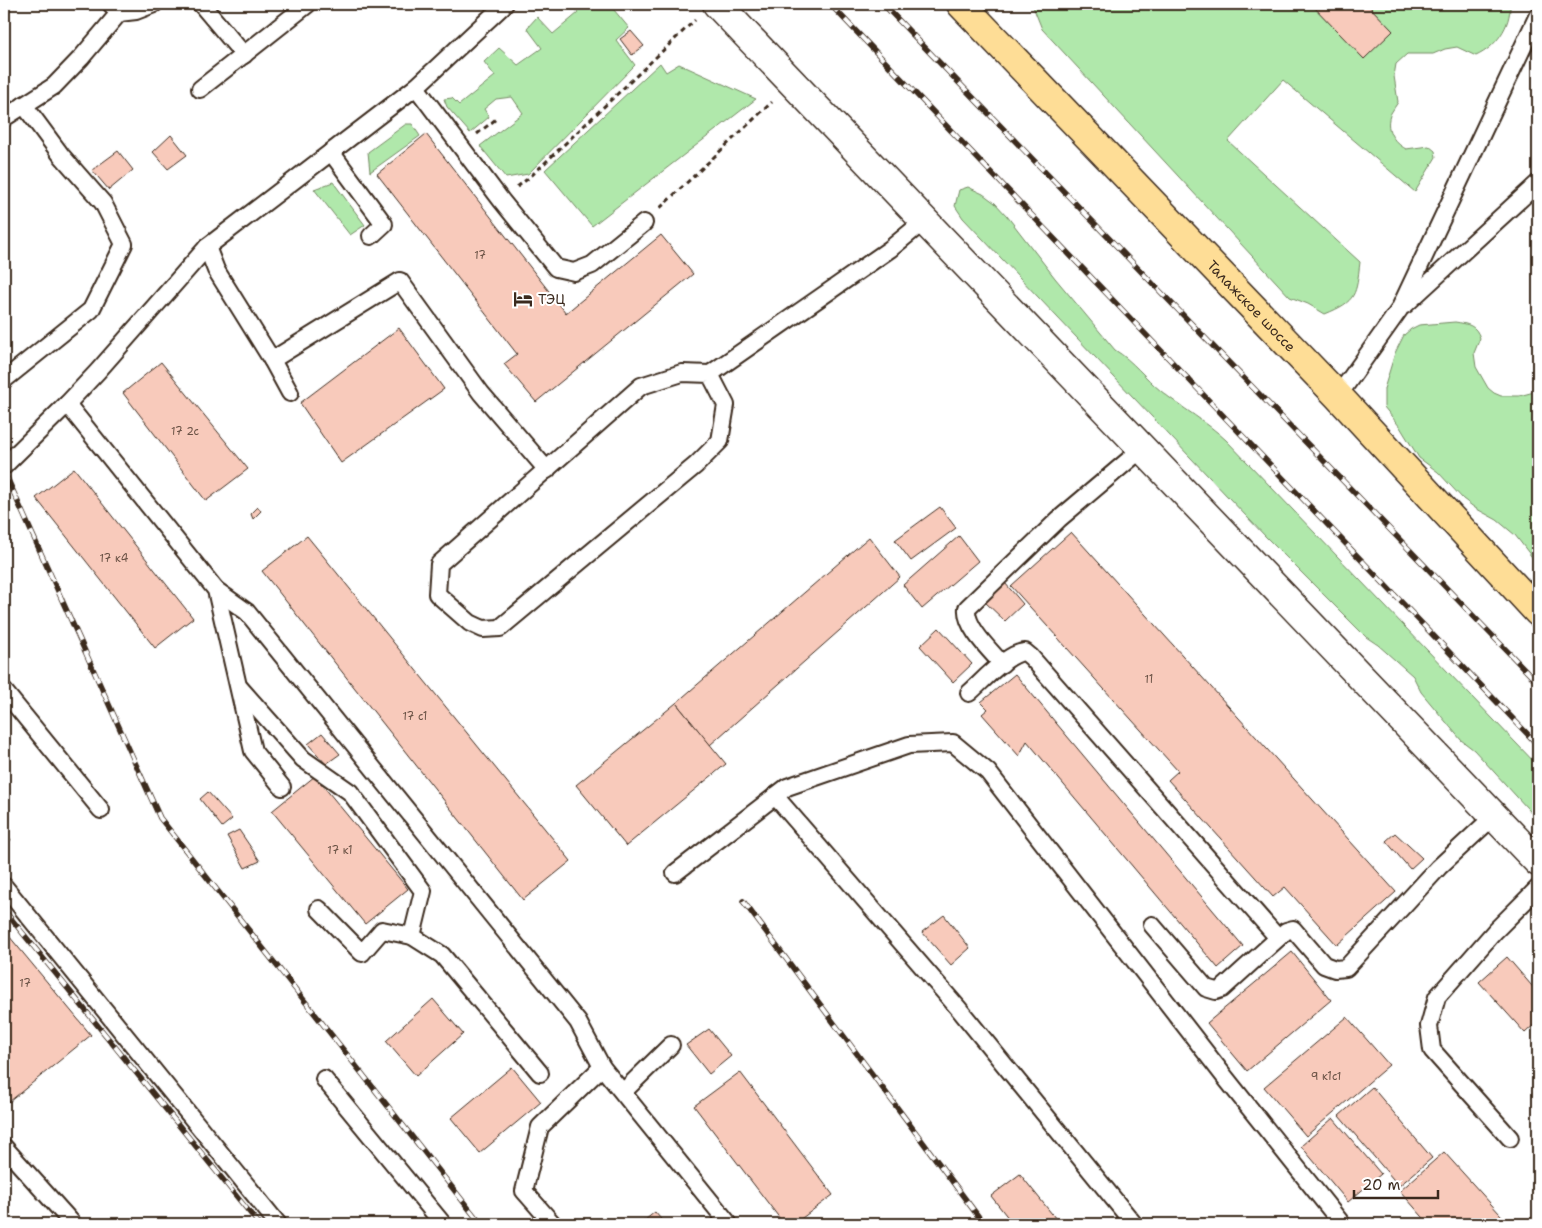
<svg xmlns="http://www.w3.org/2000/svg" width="1542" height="1228" font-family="'Shantell Sans',sans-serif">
<rect width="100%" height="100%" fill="#fff"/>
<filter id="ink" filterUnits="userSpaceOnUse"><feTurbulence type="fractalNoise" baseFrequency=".02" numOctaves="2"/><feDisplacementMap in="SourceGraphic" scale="10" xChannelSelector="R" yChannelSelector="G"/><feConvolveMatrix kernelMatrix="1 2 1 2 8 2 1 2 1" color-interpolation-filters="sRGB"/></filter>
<g filter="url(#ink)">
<g fill="#b0e8ab" stroke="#768964">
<path d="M574,4H609L629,28L616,40L635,65L528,174L506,178L480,146L523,113L512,97L496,99L484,109L489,117L470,133L447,107L444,99L452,98L459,105L495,76L484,62L499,48L518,65L542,48L527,28L537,17L553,34L578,13Z"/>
<path d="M1032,4H1510C1511,26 1496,47 1476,56L1457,47L1445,49L1433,54H1407L1396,64L1394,76L1398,102C1396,106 1393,109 1391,113C1384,128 1393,142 1406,149L1429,146L1435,151L1436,157L1415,192L1283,80L1228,141L1360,262C1356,295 1357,301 1325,314L1308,304L1290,297L1042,29Z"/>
<path d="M660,63L666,72L679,64L756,99L592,226L545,170Z"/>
<path d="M406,124H412L420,136L370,172L368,152Z"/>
<path d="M333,182L365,225L350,235L314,189Z"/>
<path d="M968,187L983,194L995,203L1007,216L1055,278L1115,350C1133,361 1145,378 1161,391C1182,408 1207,422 1226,440L1538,766V820L1474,750L1461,740L1421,692L1413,676L1378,645L1366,637L1266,537L963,218L955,206L959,190Z"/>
<path d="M1455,322C1468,324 1476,325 1480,338L1474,353L1476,367L1488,388L1494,393L1501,396H1519L1538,391V565L1515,535L1497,520L1475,508L1463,499L1438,472L1419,458L1400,427L1384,407V389L1395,353L1404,335L1411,329L1419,325Z"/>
</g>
<g fill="#f8cabb" stroke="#3b2a1e">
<path d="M1311,4H1367L1393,31L1364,59Z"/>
<path d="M631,31L644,46L632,55L620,39Z"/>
<path d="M426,134L566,313L661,235L693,274L536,402L504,364L517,354L377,174Z"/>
<path d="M171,135L187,155L168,169L153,152Z"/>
<path d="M118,151L133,170L109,190L92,170Z"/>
<path d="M399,328L444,389L341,463L300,403Z"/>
<path d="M161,362L248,469L206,501L123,393Z"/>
<path d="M74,468L193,618L155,648L36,498Z"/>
<path d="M258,507L261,511L253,519L251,514Z"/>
<path d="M940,507L956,528L911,561L895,540Z"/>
<path d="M1071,532L1396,892L1337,945L1285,887L1273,897L1168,780L1178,771L1011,586Z"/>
<path d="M307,536L571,861L523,900L262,571Z"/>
<path d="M959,536L978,561L922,609L903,585Z"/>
<path d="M869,537L900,577L710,745L676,703Z"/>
<path d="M1005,583L1023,604L1005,621L984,601Z"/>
<path d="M939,628L972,664L953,682L920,646Z"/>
<path d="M1015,674L1243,946L1218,968L1027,741L1019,756L982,714L988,709L981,702Z"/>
<path d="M676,703L726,764L626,846L576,785Z"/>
<path d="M322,733L340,754L326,764L308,744Z"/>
<path d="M315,776L408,889L365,924L272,811Z"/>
<path d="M208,792L232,819L222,827L200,799Z"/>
<path d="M4,830L11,840L4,846Z"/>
<path d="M239,830L260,861L245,868L227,836Z"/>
<path d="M1395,833L1422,858L1410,869L1386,841Z"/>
<path d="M944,915L970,948L951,965L922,932Z"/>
<path d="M4,930L91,1035L9,1102L4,1095Z"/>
<path d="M1292,952L1331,1000L1247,1071L1207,1023Z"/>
<path d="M1507,957L1538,993V1021L1525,1033L1479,982Z"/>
<path d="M433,999L463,1034L416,1076L386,1041Z"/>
<path d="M1347,1017L1389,1065L1306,1136L1264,1087Z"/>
<path d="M709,1029L731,1056L709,1074L686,1045Z"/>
<path d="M512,1067L541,1102L480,1153L451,1118Z"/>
<path d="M740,1072L833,1195L794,1224H784L694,1106Z"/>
<path d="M1372,1087L1432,1158L1399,1186L1339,1116Z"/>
<path d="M1333,1118L1381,1174L1348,1202L1301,1146Z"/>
<path d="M1444,1152L1509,1224H1429L1400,1191Z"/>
<path d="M1020,1174L1060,1224H1013L991,1196Z"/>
<path d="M655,1212L665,1224H640Z"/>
</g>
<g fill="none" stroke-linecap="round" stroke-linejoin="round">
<g stroke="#3b2a1e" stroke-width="20">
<g id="lane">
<path d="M111,4L119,13L136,11L154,4"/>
<path d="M201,4L244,55"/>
<path d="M416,87L501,200L556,268L574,272L592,265L644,223"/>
<path d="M200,89L308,4"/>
<path d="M4,118L54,86L81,58L119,13"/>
<path d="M331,152L384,224L371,236"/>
<path d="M207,247L216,270L272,360L290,393"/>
<path d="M1405,305L1538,183"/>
<path d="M272,360L400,281L481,393L547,470"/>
<path d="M710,374L726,405L720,441L696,465L500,628L483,629L470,623L437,594L439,564L641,386L682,373L710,374L890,249L924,221"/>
<path d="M4,380L91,310L124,244L103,203L61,155L24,105"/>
<path d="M1338,396L1399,310L1538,15"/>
<path d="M67,404L216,590L253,751L282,787"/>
<path d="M4,466L67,404L98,371L207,247L416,87L505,4"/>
<path d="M216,590L247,612L578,1022L602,1067L729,1224"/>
<path d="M1002,664C990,650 965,627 967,608L1059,519L1143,448"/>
<path d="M240,688L303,759L350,792L423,891L412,936"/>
<path d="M4,691L101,810"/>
<path d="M969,693C983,681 1007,653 1025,652L1031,657L1278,938"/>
<path d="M775,796L959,1009L1134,1224"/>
<path d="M675,873L787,787L909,745L953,743L988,772L1224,1076L1342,1224"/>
<path d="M4,886L278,1224"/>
<path d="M319,909L362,953L382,930L412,936L442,955L540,1073"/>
<path d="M1152,925L1206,988L1216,991L1222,989L1286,931L1293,929L1324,965L1335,969L1346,968L1439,867L1494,816"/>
<path d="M324,1079L443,1224"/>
<path d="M623,1092L671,1045"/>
<path d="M1510,1138L1432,1050L1429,1026L1437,997L1495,931L1538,888"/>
<path d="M4,1147L73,1224"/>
<path d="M553,1224L524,1191L540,1127L602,1067"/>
</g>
</g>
<g stroke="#3b2a1e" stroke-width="31">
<path id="street" d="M717,4L1538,862"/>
</g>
<g stroke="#3b2a1e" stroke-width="31">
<g id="primary">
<path id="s1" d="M961,4L1338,396L1538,612"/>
</g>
</g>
<g stroke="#3b2a1e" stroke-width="3" stroke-dasharray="5 4" stroke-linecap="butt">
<path d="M477,134L496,119"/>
<path d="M517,187L530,177L695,20"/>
<path d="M660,208L772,102"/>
</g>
<use href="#lane" stroke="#fff" stroke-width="16"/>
<use href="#street" stroke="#fff" stroke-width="28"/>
<use href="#primary" stroke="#fedd96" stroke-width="28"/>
<g stroke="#3b2a1e" stroke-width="5.5">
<g id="rail">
<path d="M830,4L1538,745"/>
<path d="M883,4L1538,683"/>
<path d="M4,471L160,818L481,1224"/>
<path d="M743,901L984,1224"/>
<path d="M4,910L259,1224"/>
</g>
</g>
<use href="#rail" stroke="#fff" stroke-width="4" stroke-dasharray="11" stroke-linecap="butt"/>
</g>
</g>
<defs>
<g id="hotel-bare" transform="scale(1.5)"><path d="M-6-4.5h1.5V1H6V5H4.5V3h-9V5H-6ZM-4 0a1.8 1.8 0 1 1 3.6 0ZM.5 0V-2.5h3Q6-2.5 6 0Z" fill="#3b2a1e" stroke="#fff" stroke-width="2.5" paint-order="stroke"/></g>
</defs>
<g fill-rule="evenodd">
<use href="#hotel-bare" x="523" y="299"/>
</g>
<g text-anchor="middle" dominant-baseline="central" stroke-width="4" stroke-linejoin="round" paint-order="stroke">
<g font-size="11" fill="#6a5245">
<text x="480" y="255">17</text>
<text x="185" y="431">17 2с</text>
<text x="114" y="558">17 к4</text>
<text x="1149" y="679">11</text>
<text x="415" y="716">17 с1</text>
<text x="340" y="850">17 к1</text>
<text x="25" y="983">17</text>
<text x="1326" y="1076">9 к1с1</text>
</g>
<g font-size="14" fill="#3b2a1e" stroke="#fff" text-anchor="start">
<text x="538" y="299">ТЭЦ</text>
</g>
<g font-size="14" fill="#3b2a1e" stroke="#fff">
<text stroke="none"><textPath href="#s1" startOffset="419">Талажское шоссе</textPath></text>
</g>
</g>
<rect width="1542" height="1228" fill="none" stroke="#fff" stroke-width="20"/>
<rect x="10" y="10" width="1522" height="1208" fill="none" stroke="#3b2a1e" stroke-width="2" filter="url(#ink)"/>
<path d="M1354 1190v8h84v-8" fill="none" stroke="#3b2a1e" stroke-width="2.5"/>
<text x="1362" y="1190" font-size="15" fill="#3b2a1e" stroke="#ffffff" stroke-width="4" paint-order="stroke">20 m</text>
</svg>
